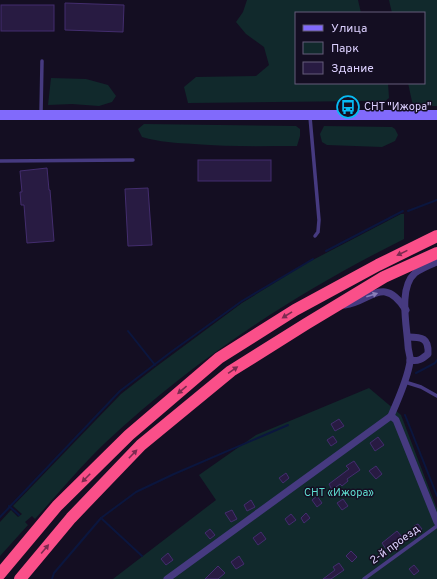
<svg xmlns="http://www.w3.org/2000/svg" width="437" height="579" font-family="Overpass,sans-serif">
<rect width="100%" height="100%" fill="#140e22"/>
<g fill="#11292c">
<path d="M247,0H358L361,13H296V83H388L389,98L383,103L363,101L188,103L184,87L196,77L256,76L269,65L264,47L246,34L236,22L243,12Z"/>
<path d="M389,0H437V106H413L408,83H424V13H392Z"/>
<path d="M51,78L86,79L108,85L116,96L112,102L99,106L72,104L48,105Z"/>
<path d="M144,124L296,126L300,129V136L297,146C263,146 228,147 194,144C177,143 159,142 142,137L138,129Z"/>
<path d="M324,126L392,127L395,129L398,135L395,141L382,147L327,145L322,142L320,134Z"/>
<path d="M401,214H404V239C294,294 195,359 105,443C80,467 58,494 35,519L32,516L25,522L28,525L0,556V522L11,510L18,517L22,514L13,506L121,394L157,366L242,303L307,263Z"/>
<path d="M369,388L401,415L437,509V579H113L216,500L199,475L256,435Z"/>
</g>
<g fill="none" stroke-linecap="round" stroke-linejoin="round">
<g stroke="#0b163e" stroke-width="2">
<path d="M408,211L437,200"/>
<path d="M326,251L403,211"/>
<path d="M128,331L155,365"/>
<path d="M416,373L435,363L437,360"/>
<path d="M405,415L437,496"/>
<path d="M9,506L19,515"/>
<path d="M0,517L120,391L171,352L242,301L313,259"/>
<path d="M142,556L101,518L136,492L174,474L288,425"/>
<path d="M52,579L54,573L101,518"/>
</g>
</g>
<g fill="#281b42" stroke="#432d6e">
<path d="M65,3L124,5L123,32L65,30Z"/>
<rect x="1" y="5" width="53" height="26"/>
<rect x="198" y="160" width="73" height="21"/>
<path d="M47,168L49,190H50L54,241L27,243L24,205H21L20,192H22L20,171Z"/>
<path d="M148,188L152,245L128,246L125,189Z"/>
<path d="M339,419L344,426L335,431L331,424Z"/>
<path d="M333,436L337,442L331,446L327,440Z"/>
<path d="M378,437L384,445L375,451L370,443Z"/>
<path d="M354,461L360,470L347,479L348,481L342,486L340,484L332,490L329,484L349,469L346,466Z"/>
<path d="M376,466L382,474L376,479L369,471Z"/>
<path d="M286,473L289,478L283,483L279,478Z"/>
<path d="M317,496L322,503L317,507L312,500Z"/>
<path d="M343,499L348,506L342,510L337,503Z"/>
<path d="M251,500L255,507L247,511L244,505Z"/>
<path d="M232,510L237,519L231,522L225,513Z"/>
<path d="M306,513L310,518L304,523L301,518Z"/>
<path d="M291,514L296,520L289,525L285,519Z"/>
<path d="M418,524L422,529L417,532L414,526Z"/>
<path d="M210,529L215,535L210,539L205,533Z"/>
<path d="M397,531L402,537L386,549L382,543Z"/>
<path d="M261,532L266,539L258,545L253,538Z"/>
<path d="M351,551L357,557L352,562L346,556Z"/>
<path d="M168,553L173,560L166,565L161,559Z"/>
<path d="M239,556L244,564L236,569L231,562Z"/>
<path d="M339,563L344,570L331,579H323L335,570L333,567Z"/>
<path d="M414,565L419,571L414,575L409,569Z"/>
<path d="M218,566L225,573L218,579H205Z"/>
</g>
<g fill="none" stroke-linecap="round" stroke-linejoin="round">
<g stroke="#463a80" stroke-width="3.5">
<path d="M41,113L42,61"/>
<path d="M310,117L319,220L318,232L315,236"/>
<path d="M0,161L133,160"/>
<path d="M405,382L421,387L437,396"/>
<path d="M364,579L437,526"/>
</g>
<g stroke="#463a80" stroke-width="7">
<path d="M345,305C371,302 383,274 406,310"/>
<path d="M408,337C422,337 429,338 428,354C422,359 418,362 410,360"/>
<path d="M391,416L396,420L437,522"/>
<path d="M167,579L391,416C398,399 407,381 410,362C411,357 408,351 408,346C407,326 398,288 415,273C422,268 430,265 437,262"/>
</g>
<path stroke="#816afb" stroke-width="10" d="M0,115H437"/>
<g stroke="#fa4f89" stroke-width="12">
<path d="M0,574L57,506L129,435L219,358L295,310L378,265L437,236"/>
<path d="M20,579L71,518L141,445L231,371L306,324L384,277L437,253"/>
</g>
</g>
<defs><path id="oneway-solid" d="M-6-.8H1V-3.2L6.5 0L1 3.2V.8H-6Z"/></defs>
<g fill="#7b2b50">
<use href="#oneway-solid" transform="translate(402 253) rotate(154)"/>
<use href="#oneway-solid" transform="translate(287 315) rotate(148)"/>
<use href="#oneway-solid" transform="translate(233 370) rotate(-35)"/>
<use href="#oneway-solid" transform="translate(182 390) rotate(140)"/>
<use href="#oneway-solid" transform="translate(133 454) rotate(-46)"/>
<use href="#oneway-solid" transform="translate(86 478) rotate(135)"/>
<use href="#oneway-solid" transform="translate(45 549) rotate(-50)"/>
</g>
<use fill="#8a7eb9" href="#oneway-solid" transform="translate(372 295) rotate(-18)"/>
<defs>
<g id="bus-ring" transform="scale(1.15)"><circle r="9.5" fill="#140e22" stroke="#07bbf3" stroke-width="1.5"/><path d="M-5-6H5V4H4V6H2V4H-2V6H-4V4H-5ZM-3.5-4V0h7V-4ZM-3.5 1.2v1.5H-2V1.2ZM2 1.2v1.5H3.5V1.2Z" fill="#07bbf3"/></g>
</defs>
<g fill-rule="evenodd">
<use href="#bus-ring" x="348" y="107"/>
</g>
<g text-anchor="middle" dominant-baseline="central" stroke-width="3" stroke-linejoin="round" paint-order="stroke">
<g font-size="11" fill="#dcd0fe" stroke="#140e22" text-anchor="start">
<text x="364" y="107">СНТ "Ижора"</text>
</g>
<g font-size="11" fill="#5edcce" stroke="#140e22">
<text x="339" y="493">СНТ «Ижора»</text>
</g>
<g font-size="11" fill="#dcd0fe" stroke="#140e22">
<text transform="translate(395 545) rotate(-36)">2-й проезд</text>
</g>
</g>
<rect x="295" y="12" width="130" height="72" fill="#140e22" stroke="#645c7a"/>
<rect x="303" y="25" width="20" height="6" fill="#816afb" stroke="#645c7a"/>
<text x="331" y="32" font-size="12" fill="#dcd0fe">Улица</text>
<rect x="303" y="42" width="20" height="12" fill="#11292c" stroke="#645c7a"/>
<text x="331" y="52" font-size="12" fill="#dcd0fe">Парк</text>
<rect x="303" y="62" width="20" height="12" fill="#281b42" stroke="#645c7a"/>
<text x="331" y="72" font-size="12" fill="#dcd0fe">Здание</text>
</svg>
